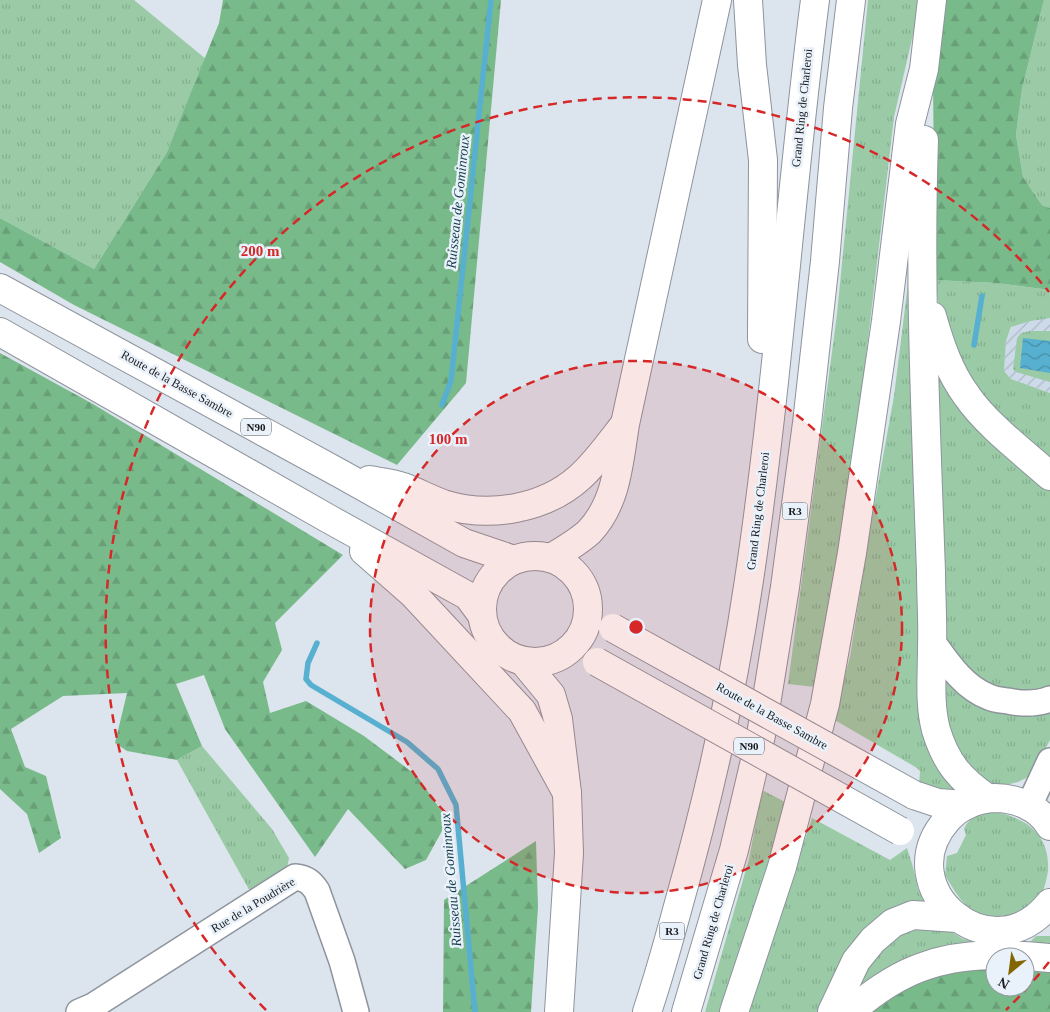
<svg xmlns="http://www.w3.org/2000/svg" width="1050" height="1012" font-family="'Times New Roman',serif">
<defs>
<pattern id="industrial-furrows" width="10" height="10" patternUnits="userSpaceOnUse" patternTransform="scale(1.25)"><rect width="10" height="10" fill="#cddae9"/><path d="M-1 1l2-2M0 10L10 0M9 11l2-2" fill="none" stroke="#afbac7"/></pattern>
<pattern id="grass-tufts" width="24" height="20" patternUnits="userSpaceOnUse" patternTransform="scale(1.25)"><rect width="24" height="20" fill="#9acba6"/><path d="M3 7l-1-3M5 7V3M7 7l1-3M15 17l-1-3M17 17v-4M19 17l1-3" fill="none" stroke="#84ae8e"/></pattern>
<pattern id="forest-firs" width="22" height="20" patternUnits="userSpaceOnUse" patternTransform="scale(1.25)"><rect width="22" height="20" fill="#79ba8a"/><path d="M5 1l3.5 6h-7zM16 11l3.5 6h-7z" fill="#689f77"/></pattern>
<pattern id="water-waves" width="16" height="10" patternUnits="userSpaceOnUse" patternTransform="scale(1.25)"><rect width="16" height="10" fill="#57b0cf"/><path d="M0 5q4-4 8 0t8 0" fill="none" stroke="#478ea7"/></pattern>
</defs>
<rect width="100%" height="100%" fill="#dce4ed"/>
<path fill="url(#industrial-furrows)" d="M1041,318H1050V393L1011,379L1004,371L1006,341L1012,327Z"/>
<g fill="url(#grass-tufts)">
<path d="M0,0H134L206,59L167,152L94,269L0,218Z"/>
<path d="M868,0H921L894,117L852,477L815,687L788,684L837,314Z"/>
<path d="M1044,0H1050V208L1042,205L1023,177L1016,135L1022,89Z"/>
<path d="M909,276L920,598L956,790L953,793L919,787L920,771L917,768L833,719L850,657L870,529L894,396Z"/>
<path d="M935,280L996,283L1050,290V318L1031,321L1011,327L1006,341L1004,371L1011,379L1050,393V458L986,409L964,372L940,314Z"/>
<path d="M1030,331H1050V382L1016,372L1013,369L1017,338L1021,333Z"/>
<path d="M936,367L1050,488V690L1018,695L970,677L945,640Z"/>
<path d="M940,660L951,675L1050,705V740L1032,775L1018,782L993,788L947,745Z"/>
<path d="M202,746L272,829L289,858L286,873L252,895L177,760Z"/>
<path d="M762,790L789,804L751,927L720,1012H705L749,859Z"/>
<path d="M996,812C1027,819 1050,834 1048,871C1047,877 1045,887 1042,893C1029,917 987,924 967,906C958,898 951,885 945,875L947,856L957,853L966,835L964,829C970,815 982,814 996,812Z"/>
<path d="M812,818L890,860L907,848L913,867L918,889L929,910L900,913L823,1012H747Z"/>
<path d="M914,927L945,928L963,939L993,946L1016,945L1030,942L1036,936H1050V952L843,996L873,954L899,935Z"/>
</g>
<g fill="url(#forest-firs)">
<path d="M223,0H501L466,383L397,465L74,305L0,262V218L94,269L167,152L219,23Z"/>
<path d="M941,0H1044L1022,89L1016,135L1023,177L1042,205L1050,208V290L996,283L935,280L933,81Z"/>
<path d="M0,353L93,404L343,555L275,623L282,650L263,682L270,713L306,701L364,736L416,775L448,820L426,860L405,869L348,809L315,857L225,729L204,675L176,684L202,746L177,760L127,751L115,743L127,693L63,696L11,729L25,767L46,776L61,838L39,853L27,814L0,789Z"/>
<path d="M536,841L538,907L531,1012H443L444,900Z"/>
<path d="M995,964V987H1025V967L1050,970V1012H863L935,972Z"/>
</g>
<path fill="url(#water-waves)" d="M1023,338L1050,341V373L1020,368Z"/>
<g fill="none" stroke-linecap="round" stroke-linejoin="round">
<g stroke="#57b0cf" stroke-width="5.5">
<path d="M974,345L982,296"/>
<path d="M442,405L451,381L491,0"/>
<path d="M317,643L308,663L306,679L311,685L407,742L438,769L456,805L475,1012"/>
</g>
<g stroke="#8e949d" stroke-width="28">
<g id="minor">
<path d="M932,641C947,662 964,688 989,697C995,700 1002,700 1008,701C1022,704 1037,704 1050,699"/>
<path d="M1029,806L1050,761"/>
<path d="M79,1012L93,1006L295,877C306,878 311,882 317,891L342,961L356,1012"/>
</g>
</g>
<g stroke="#8e949d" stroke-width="30">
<g id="highway">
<path d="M748,0L752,65L763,160L762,339"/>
<path d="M924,140C919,284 926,428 931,572C931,597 933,622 932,647C932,675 929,704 936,730C946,763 960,779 987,798"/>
<path d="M0,288L341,474L464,543L514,560"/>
<path d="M932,316C940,344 949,372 967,396C986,424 1024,453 1050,476"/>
<path d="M0,332L329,519L468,596L482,615"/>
<path d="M369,480C380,482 393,483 403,487C417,492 431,500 446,505C490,518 544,509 579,478C596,463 610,443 624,425"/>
<path d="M364,551L413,594L522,711L567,793"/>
<circle cx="535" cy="609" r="53"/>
<path d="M551,558C564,550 578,542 589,532C617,503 619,461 625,424L717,0"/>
<path d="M523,661L551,695L558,719L567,793L569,853L559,1012"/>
<path d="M914,795L938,803L967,805"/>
<path d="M1050,826C1039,807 1016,798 995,798C977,799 959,806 947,820C887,888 992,977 1050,903"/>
<path d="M647,1012C659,976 669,940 679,903C709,797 733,689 749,580C778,387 790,193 815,0"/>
<path d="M686,1012L734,850L761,735L785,587L807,423L825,261L838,108L851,0"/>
<path d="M734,1012L782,867L825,704L852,553L886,321L910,124L924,69L932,0"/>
<path d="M832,1012L856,961L873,940L893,923L913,915L957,918"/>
<path d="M850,1012C873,992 899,974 928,965C964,953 1013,954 1050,958"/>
</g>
</g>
<use href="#minor" stroke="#fff" stroke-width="25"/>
<use href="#highway" stroke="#fff" stroke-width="28"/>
<g stroke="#8e949d" stroke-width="30" stroke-linecap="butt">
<g id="highway-bridge">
<path d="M613,628L914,795"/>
<path d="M597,662L900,831"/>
</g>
</g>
<use href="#highway-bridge" stroke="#fff" stroke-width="28"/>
</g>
<circle cx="636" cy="627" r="266" fill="#d62828" fill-opacity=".12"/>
<g fill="none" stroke="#d62828" stroke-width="2.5" stroke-dasharray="9 6">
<circle cx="636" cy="627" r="266"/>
<path d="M1049 962A532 532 0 0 1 1006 1010M266 1010A532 532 0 1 1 1049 292"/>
</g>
<g text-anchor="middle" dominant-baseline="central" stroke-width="5" stroke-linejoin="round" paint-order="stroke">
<g fill="#e9f1fa" stroke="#575a5f" stroke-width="1">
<rect x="241" y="418.5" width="30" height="17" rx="4"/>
<rect x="782.5" y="502.5" width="25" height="17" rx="4"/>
<rect x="734" y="737.5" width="30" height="17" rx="4"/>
<rect x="659.5" y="922.5" width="25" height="17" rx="4"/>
</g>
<g font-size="11" font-weight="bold" fill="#181a1d">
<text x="256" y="427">N90</text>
<text x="795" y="511">R3</text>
<text x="749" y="746">N90</text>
<text x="672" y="931">R3</text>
</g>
<g font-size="12" fill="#181a1d" stroke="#e9f1fa">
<text transform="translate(802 108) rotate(-84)">Grand Ring de Charleroi</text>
<text transform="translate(177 384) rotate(29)">Route de la Basse Sambre</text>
<text transform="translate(758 511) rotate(-83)">Grand Ring de Charleroi</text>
<text transform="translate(772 716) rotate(29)">Route de la Basse Sambre</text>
<text transform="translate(253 905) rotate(-31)">Rue de la Poudrière</text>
<text transform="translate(713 922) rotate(-74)">Grand Ring de Charleroi</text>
</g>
<g font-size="14" font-style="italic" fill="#153e4b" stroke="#e9f1fa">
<text transform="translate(458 202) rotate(-84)">Ruisseau de Gominroux</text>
<text transform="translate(451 880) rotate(-95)">Ruisseau de Gominroux</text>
</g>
</g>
<circle cx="636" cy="627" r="8" fill="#d62828" stroke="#e9f1fa" stroke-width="2.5"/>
<g font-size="15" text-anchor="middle" font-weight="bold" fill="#d62828" stroke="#e9f1fa" stroke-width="5" stroke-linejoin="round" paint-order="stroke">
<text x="260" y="256">200 m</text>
<text x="448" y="444">100 m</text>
</g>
<g transform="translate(1010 972) rotate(209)"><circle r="24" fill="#e9f1fa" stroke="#959ba2"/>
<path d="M0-4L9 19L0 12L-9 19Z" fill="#826700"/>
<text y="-8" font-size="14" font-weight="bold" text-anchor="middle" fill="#181a1d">N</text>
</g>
</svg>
